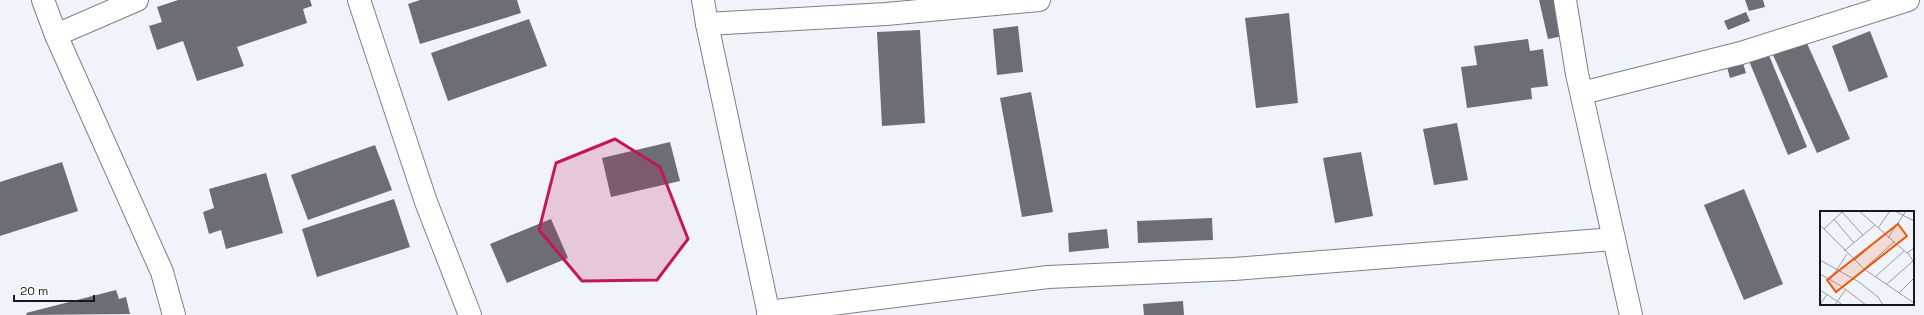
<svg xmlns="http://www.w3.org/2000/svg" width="1924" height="315" font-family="'Space Grotesk',sans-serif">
<rect width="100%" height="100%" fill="#f1f3fb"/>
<g fill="#6c6d75">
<path d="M178,0H310L312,6L303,9L307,23L237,47L244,66L197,81L183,41L157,50L149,26L162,22L157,7Z"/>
<path d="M420,0H517L521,13L420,44L408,4Z"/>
<path d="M1539,0H1555L1563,36L1548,39Z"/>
<path d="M1745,0H1763L1765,7L1749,11Z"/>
<path d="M1746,12L1750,21L1728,30L1724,21Z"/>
<path d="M1289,13L1298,103L1256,108L1245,18Z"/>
<path d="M529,19L547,66L448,101L431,53Z"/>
<path d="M1018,26L1023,72L997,75L993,29Z"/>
<path d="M920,30L925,123L882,126L877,32Z"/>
<path d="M1870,31L1888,77L1849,92L1832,46Z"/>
<path d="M1528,39L1530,51L1543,49L1548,86L1531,88L1532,99L1467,108L1461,67L1477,65L1474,46Z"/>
<path d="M1806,41L1850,139L1817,153L1773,55Z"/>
<path d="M1768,53L1807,147L1788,155L1749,61Z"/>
<path d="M1743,63L1746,73L1730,78L1727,67Z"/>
<path d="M1031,92L1053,212L1022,217L1000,98Z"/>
<path d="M1457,123L1468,180L1434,185L1423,129Z"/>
<path d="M670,142L680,181L611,197L602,158Z"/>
<path d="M375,145L392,190L308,220L291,175Z"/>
<path d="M1361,152L1373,216L1335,223L1323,158Z"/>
<path d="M62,162L78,211L0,236V182Z"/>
<path d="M266,173L283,233L226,249L221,230L209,234L203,212L214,208L209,189Z"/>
<path d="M1744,189L1783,284L1744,300L1704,205Z"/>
<path d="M394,199L410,247L317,277L302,229Z"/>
<path d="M1212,218L1213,240L1138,243L1137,221Z"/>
<path d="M551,219L568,258L507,283L490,244Z"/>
<path d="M1107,229L1109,248L1069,252L1068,233Z"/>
<path d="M116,290L119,299L126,297L130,314L27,315L26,313Z"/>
<path d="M1183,301L1184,315H1144L1143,304Z"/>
</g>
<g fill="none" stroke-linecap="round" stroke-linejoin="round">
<g stroke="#7d7f87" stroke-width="24">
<g id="street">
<path d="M43,0L56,35L162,272L174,315"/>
<path d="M359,0L426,202L470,315"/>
<path d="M703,0L707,24L769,315"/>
<path d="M1565,0L1577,74L1631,315"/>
<path d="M707,24L886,14L1039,0"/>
<path d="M56,35L137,0"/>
<path d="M1582,93L1741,53L1908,0"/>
<path d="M768,312L1048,277L1234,269L1614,239"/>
</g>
</g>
<use href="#street" stroke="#fff" stroke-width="22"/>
</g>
<path fill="#c2185b" fill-opacity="0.2" stroke="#c2185b" stroke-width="3" stroke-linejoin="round" d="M615,139L660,167L688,239L657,280L582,281L539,230L556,163Z"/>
<g transform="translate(1820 211)">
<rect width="94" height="94" fill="#f1f3fb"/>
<path fill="none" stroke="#9a9ca2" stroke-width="1" d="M39,0L87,42L94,37M75,0L94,10M22,1L43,24M14,8L34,32M0,14L44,58L94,92M58,17L70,0M4,18L22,1M68,27L86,0M24,40L55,14M0,49L39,71L58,86L63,94M34,50L53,33M44,58L74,31M0,63L21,75L46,94M55,66L84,40M10,69L27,43M67,73L93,50L88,42M0,79L23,94M79,82L94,67M0,94L7,83M15,94L26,78"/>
<path fill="#e8590c" fill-opacity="0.15" stroke="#e8590c" stroke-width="2" d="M78,13L87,25L16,81L7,69Z"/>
<rect width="94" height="94" fill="none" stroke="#18191c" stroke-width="2"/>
</g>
<path d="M14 295v6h80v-6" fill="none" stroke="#18191c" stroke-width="2"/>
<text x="20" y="295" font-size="12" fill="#18191c" stroke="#ffffff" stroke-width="3" paint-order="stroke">20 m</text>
</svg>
